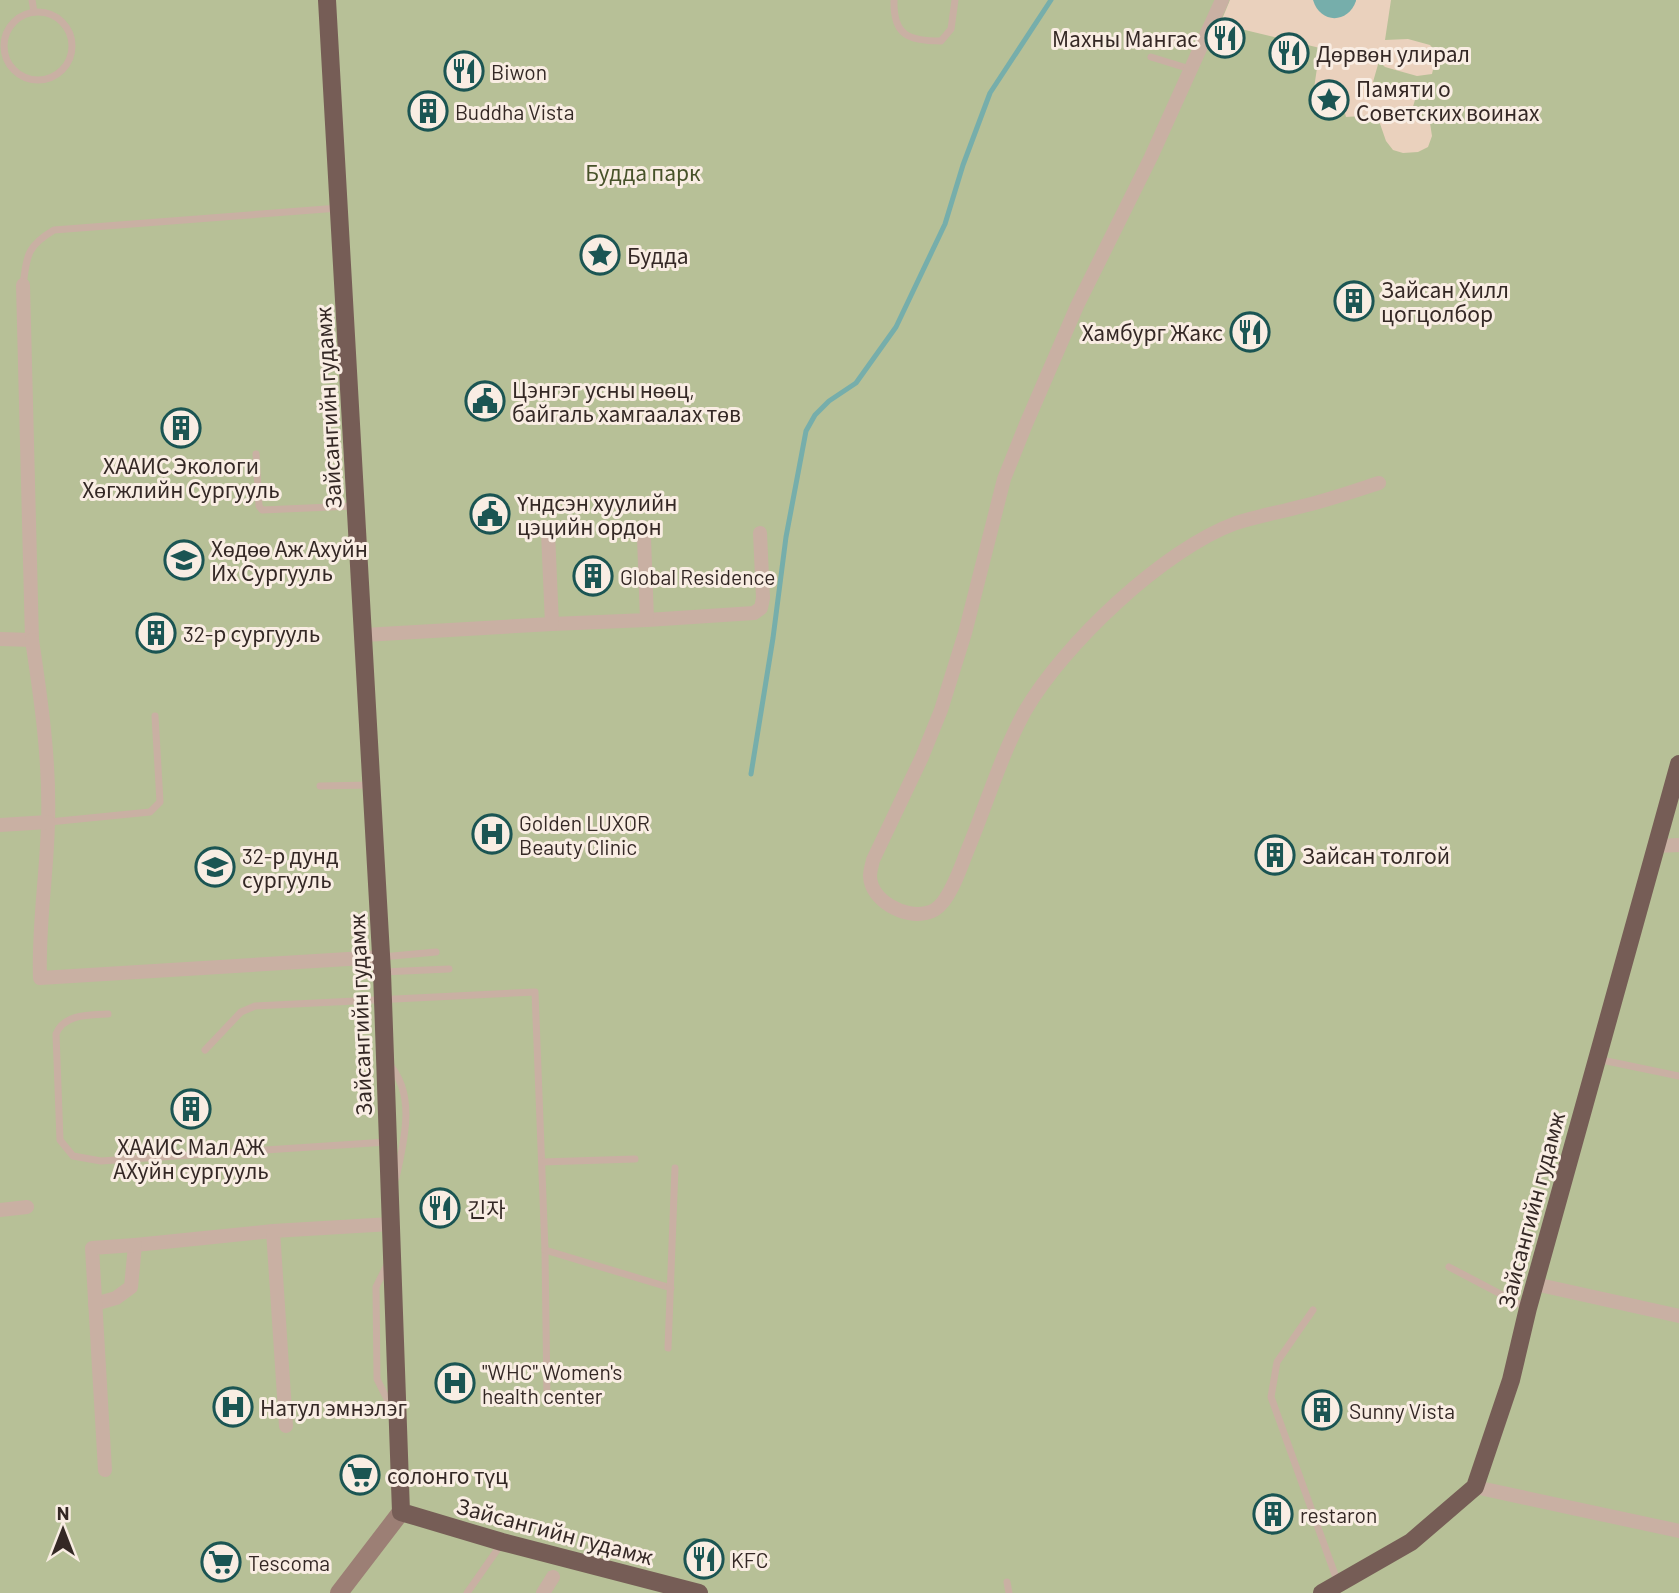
<svg xmlns="http://www.w3.org/2000/svg" width="1679" height="1593" font-family="Barlow,'Noto Sans KR',sans-serif">
<rect width="100%" height="100%" fill="#f1e2d7"/>
<rect fill="#b7c097" x="0" y="0" width="1679" height="1593"/>
<path fill="#ead1bd" d="M1230,0H1391L1385,40L1408,39L1430,45L1437,53L1432,74L1417,76L1385,67L1379,61L1373,82L1417,93L1412,110L1430,123L1432,136L1428,147L1418,152L1403,153L1393,150L1386,141L1377,115L1346,117L1343,105L1313,95L1320,48L1220,24Z"/>
<path fill="#76aeab" d="M1313,0H1356V1C1348,24 1320,24 1313,0Z"/>
<g fill="none" stroke-linecap="round" stroke-linejoin="round">
<path stroke="#76aeab" stroke-width="5" d="M751,774L773,638L786,537L806,431L815,415L829,401L856,383L896,327L945,224L963,165L990,93L1051,0"/>
<g stroke="#c9b0a3" stroke-width="7">
<path d="M32,0L34,12"/>
<path d="M894,0C893,36 909,41 941,41L951,29L955,0"/>
<circle cx="38" cy="46" r="34"/>
<path d="M1159,36L1200,49"/>
<path d="M1151,57L1190,69"/>
<path d="M23,285C27,255 27,246 54,230L339,208"/>
<path d="M256,454L259,506L262,510L354,506"/>
<path d="M320,786L371,785"/>
<path d="M49,822L150,812L160,802L155,716"/>
<path d="M382,957L436,952"/>
<path d="M382,972L449,969"/>
<path d="M108,1014C88,1015 64,1014 56,1034L60,1140L73,1156L101,1161L387,1142"/>
<path d="M205,1050L241,1012L255,1006L535,992L545,1250L547,1399"/>
<path d="M1597,1059L1679,1076"/>
<path d="M388,1063C417,1094 404,1141 396,1178"/>
<path d="M542,1162L635,1159"/>
<path d="M545,1250L671,1288"/>
<path d="M388,1263L376,1287L377,1379L392,1409"/>
<path d="M1449,1267L1527,1308"/>
<path d="M1313,1310L1277,1362L1271,1397L1338,1583"/>
<path d="M668,1348L675,1168"/>
<path d="M1007,1582L1009,1593"/>
<path d="M467,1593L502,1543"/>
</g>
<g stroke="#c9b0a3" stroke-width="14">
<path d="M1222,0L1151,157L1077,306L1026,424L1004,479L965,633L941,710L922,757L873,860C872,865 870,871 870,876C871,901 904,918 926,913C933,912 939,907 943,902C955,886 961,866 968,849C987,803 1001,755 1025,711C1063,645 1164,549 1236,523C1258,516 1281,512 1303,506C1329,500 1354,491 1379,483"/>
<path d="M647,620L754,613L761,608L763,598L760,533"/>
<path d="M552,624L647,620L644,538"/>
<path d="M364,635L552,624L548,533"/>
<path d="M0,639L32,640L23,285"/>
<path d="M32,640C41,699 50,762 48,822C47,874 38,926 40,978L381,957"/>
<path d="M0,825L48,822"/>
<path d="M1657,846L1679,845"/>
<path d="M0,1210L27,1207"/>
<path d="M1535,1284L1679,1316"/>
<path d="M95,1304L116,1298L131,1287L135,1245L273,1231"/>
<path d="M286,1426L273,1231L391,1224"/>
<path d="M105,1470L92,1248L135,1245"/>
<path d="M1475,1487L1679,1531"/>
<path d="M543,1593L553,1577"/>
</g>
<path stroke="#9c7f75" stroke-width="18" d="M339,1593L401,1512"/>
<g stroke="#765d56" stroke-width="18">
<path d="M327,0L382,972L401,1512L502,1542L699,1593"/>
<path d="M1322,1593L1411,1542L1475,1487L1511,1380L1528,1308L1679,764"/>
</g>
</g>
<defs>
<g id="restaurant-ring" transform="scale(2.0125)"><circle r="9.5" fill="#f9ede3" stroke="#1b5553" stroke-width="1.5"/><path d="M-5-6h1v4h1v-4h1v4h1v-4h1v5L-1.5 .5V6h-2V.5L-5-1ZM5-6V6H3V1.5H1.5Q1.5-4 5-6Z" fill="#1b5553"/></g>
<g id="sight-ring" transform="scale(2.0125)"><circle r="9.5" fill="#f9ede3" stroke="#1b5553" stroke-width="1.5"/><path d="M0-6L1.8-2.2L6-1.7L2.9 1.2L3.7 5.4L0 3.3L-3.7 5.4L-2.9 1.2L-6-1.7L-1.8-2.2Z" fill="#1b5553"/></g>
<g id="building-ring" transform="scale(2.0125)"><circle r="9.5" fill="#f9ede3" stroke="#1b5553" stroke-width="1.5"/><path d="M-4-6H4V6H1V3H-1V6H-4ZM-2.5-4.3h1.7v1.8h-1.7ZM.8-4.3h1.7v1.8H.8ZM-2.5-1h1.7V.8h-1.7ZM.8-1h1.7V.8H.8Z" fill="#1b5553"/></g>
<g id="civic-ring" transform="scale(2.0125)"><circle r="9.5" fill="#f9ede3" stroke="#1b5553" stroke-width="1.5"/><path d="M-.6-6.5H3V-4.5H.6V-3L4-1V1h2V6H-6V1h2V-1L-.6-3ZM-1.2 2.5V6h2.4V2.5Z" fill="#1b5553"/></g>
<g id="university-ring" transform="scale(2.0125)"><circle r="9.5" fill="#f9ede3" stroke="#1b5553" stroke-width="1.5"/><path d="M0-5L7-2L0 1L-7-2ZM-4 1L0 2.5L4 1V4Q0 6-4 4Z" fill="#1b5553"/></g>
<g id="hospital-ring" transform="scale(2.0125)"><circle r="9.5" fill="#f9ede3" stroke="#1b5553" stroke-width="1.5"/><path d="M-5-5h3v3.5h4V-5h3V5h-3V1.5h-4V5h-3Z" fill="#1b5553"/></g>
<g id="school-ring" transform="scale(2.0125)"><circle r="9.5" fill="#f9ede3" stroke="#1b5553" stroke-width="1.5"/><path d="M0-5L7-2L0 1L-7-2ZM-4 1L0 2.5L4 1V4Q0 6-4 4Z" fill="#1b5553"/></g>
<g id="supermarket-ring" transform="scale(2.0125)"><circle r="9.5" fill="#f9ede3" stroke="#1b5553" stroke-width="1.5"/><path d="M-6-5.5h2.5l.6 2H6L4.5 2H-2.5L-4.4-4H-6ZM-1.5 3.2a1.3 1.3 0 1 0 .1 0ZM3 3.2a1.3 1.3 0 1 0 .1 0Z" fill="#1b5553"/></g>
</defs>
<g fill-rule="evenodd">
<use href="#restaurant-ring" x="1225" y="38"/>
<use href="#restaurant-ring" x="1289" y="53"/>
<use href="#restaurant-ring" x="464" y="71"/>
<use href="#sight-ring" x="1329" y="100"/>
<use href="#building-ring" x="428" y="111"/>
<use href="#sight-ring" x="600" y="255"/>
<use href="#building-ring" x="1354" y="301"/>
<use href="#restaurant-ring" x="1250" y="332"/>
<use href="#civic-ring" x="485" y="401"/>
<use href="#building-ring" x="181" y="428"/>
<use href="#civic-ring" x="490" y="514"/>
<use href="#university-ring" x="184" y="560"/>
<use href="#building-ring" x="593" y="576"/>
<use href="#building-ring" x="156" y="633"/>
<use href="#hospital-ring" x="492" y="834"/>
<use href="#building-ring" x="1275" y="855"/>
<use href="#school-ring" x="215" y="867"/>
<use href="#building-ring" x="191" y="1109"/>
<use href="#restaurant-ring" x="440" y="1208"/>
<use href="#hospital-ring" x="455" y="1383"/>
<use href="#hospital-ring" x="233" y="1407"/>
<use href="#building-ring" x="1322" y="1410"/>
<use href="#supermarket-ring" x="360" y="1475"/>
<use href="#building-ring" x="1273" y="1514"/>
<use href="#restaurant-ring" x="704" y="1559"/>
<use href="#supermarket-ring" x="221" y="1562"/>
</g>
<g text-anchor="middle" dominant-baseline="central" stroke-width="6" stroke-linejoin="round" paint-order="stroke">
<g font-size="21" fill="#342825" stroke="#f9ede3" text-anchor="start">
<text x="1198" y="38" text-anchor="end">Махны Мангас</text>
<text x="1316" y="53">Дөрвөн улирал</text>
<text x="491" y="71">Biwon</text>
<text x="1356" y="88">Памяти о<tspan x="1356" dy="24">Советских воинах</tspan></text>
<text x="455" y="111">Buddha Vista</text>
<text x="627" y="255">Будда</text>
<text x="1381" y="289">Зайсан Хилл<tspan x="1381" dy="24">цогцолбор</tspan></text>
<text x="1223" y="332" text-anchor="end">Хамбург Жакс</text>
<text x="512" y="389">Цэнгэг усны нөөц,<tspan x="512" dy="24">байгаль хамгаалах төв</tspan></text>
<text x="181" y="465" text-anchor="middle">ХААИС Экологи<tspan x="181" dy="24">Хөгжлийн Сургууль</tspan></text>
<text x="517" y="502">Үндсэн хуулийн<tspan x="517" dy="24">цэцийн ордон</tspan></text>
<text x="211" y="548">Хөдөө Аж Ахуйн<tspan x="211" dy="24">Их Сургууль</tspan></text>
<text x="620" y="576">Global Residence</text>
<text x="183" y="633">32-р сургууль</text>
<text x="519" y="822">Golden LUXOR<tspan x="519" dy="24">Beauty Clinic</tspan></text>
<text x="242" y="855">32-р дунд<tspan x="242" dy="24">сургууль</tspan></text>
<text x="1302" y="855">Зайсан толгой</text>
<text x="191" y="1146" text-anchor="middle">ХААИС Мал АЖ<tspan x="191" dy="24">АХуйн сургууль</tspan></text>
<text x="467" y="1208">긴자</text>
<text x="482" y="1371">"WHC" Women's<tspan x="482" dy="24">health center</tspan></text>
<text x="260" y="1407">Натул эмнэлэг</text>
<text x="1349" y="1410">Sunny Vista</text>
<text x="387" y="1475">солонго түц</text>
<text x="1300" y="1514">restaron</text>
<text x="731" y="1559">KFC</text>
<text x="248" y="1562">Tescoma</text>
</g>
<g font-size="21" fill="#475229" stroke="#f9ede3">
<text x="643" y="172">Будда парк</text>
</g>
<g font-size="21" fill="#342825" stroke="#f9ede3">
<text transform="translate(328 408) rotate(-93)">Зайсангийн гудамж</text>
<text transform="translate(360 1015) rotate(-92)">Зайсангийн гудамж</text>
<text transform="translate(1531 1210) rotate(-75)">Зайсангийн гудамж</text>
<text transform="translate(555 1531) rotate(15)">Зайсангийн гудамж</text>
</g>
</g>
<g transform="translate(63 1530)" stroke="#f9ede3" stroke-width="5" paint-order="stroke">
<path d="M0-5L12 26L0 18L-12 26Z" fill="#342825"/>
<text y="-10" font-size="19" font-weight="bold" text-anchor="middle" fill="#342825">N</text>
</g>
</svg>
